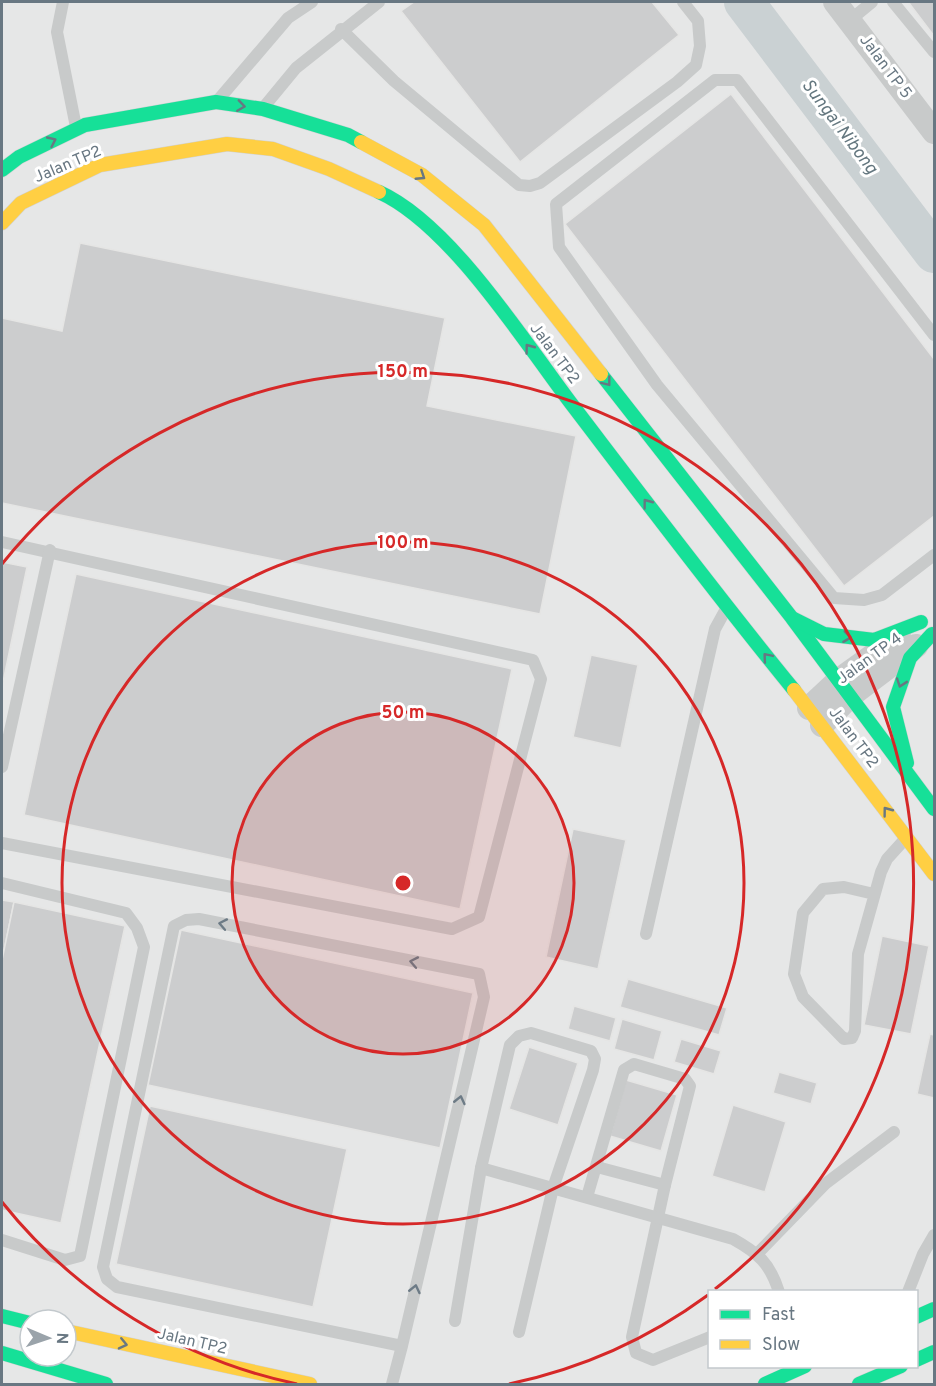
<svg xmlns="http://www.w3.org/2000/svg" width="936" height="1386" font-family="Overpass,sans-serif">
<rect width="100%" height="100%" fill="#f6f6f5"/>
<path fill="#e6e7e7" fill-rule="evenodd" d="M2,2H934V1384H2ZM710,1292H916V1366H710ZM30,1320H66V1356H30Z"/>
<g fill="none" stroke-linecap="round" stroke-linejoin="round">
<path stroke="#cad1d3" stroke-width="40" d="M744,2L934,253"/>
</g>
<g fill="#cccdce" stroke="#e5e5e4" stroke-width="1.5">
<path d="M414,2H652L679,35L520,162L401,11Z"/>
<path d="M911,2H934V36L909,3Z"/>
<path d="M731,94L934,359V516L844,586L565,224Z"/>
<path d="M80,243L445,318L427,406L576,436L540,614L2,503V318L62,331Z"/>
<path d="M2,562L27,567L2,687Z"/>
<path d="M76,574L512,669L460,909L24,815Z"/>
<path d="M591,655L638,665L621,748L573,737Z"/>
<path d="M573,829L626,840L598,969L546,957Z"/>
<path d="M2,900L14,902L2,960Z"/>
<path d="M14,902L125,926L61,1223L2,1210V960Z"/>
<path d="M181,930L473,993L440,1148L148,1085Z"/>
<path d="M882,936L929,946L911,1034L864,1025Z"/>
<path d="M628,979L727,1008L719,1035L620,1007Z"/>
<path d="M574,1006L616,1018L610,1041L568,1029Z"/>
<path d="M622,1019L662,1031L654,1060L614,1049Z"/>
<path d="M930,1034L934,1035V1098L917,1094Z"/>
<path d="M681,1039L721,1051L714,1074L674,1062Z"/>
<path d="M529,1047L578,1063L558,1125L509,1109Z"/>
<path d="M779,1072L817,1083L811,1104L773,1093Z"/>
<path d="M626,1080L677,1095L661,1151L610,1136Z"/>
<path d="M733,1105L786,1122L765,1192L712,1176Z"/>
<path d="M150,1106L347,1149L313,1307L116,1264Z"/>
</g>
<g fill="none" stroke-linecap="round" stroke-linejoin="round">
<g stroke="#d1d2d3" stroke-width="15">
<g id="fast">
<path d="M2,170L19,157L85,125L216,102L263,109L348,135L361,142"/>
<path d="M379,192C450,224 523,340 570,402C644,499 717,596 794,690"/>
<path d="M601,374L792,618L934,809"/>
<path d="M794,619L824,634L874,640L921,622"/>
<path d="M907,763L893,707L910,658L932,634"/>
<path d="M2,1316L30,1323"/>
<path d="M916,1317L934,1309"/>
<path d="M2,1353L106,1384"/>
<path d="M916,1360L934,1352"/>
<path d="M765,1384L805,1366"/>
<path d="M859,1384L901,1366"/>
</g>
</g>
<g stroke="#d1d2d3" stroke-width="15">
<g id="slow">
<path d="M361,142L422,175L484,225L601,374"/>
<path d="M2,223L21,203L100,165L227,144L273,149L329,169L379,192"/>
<path d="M794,690L934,874"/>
<path d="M66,1331L310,1384"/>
</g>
</g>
<g stroke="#c8caca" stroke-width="12">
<path d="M63,2L57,32L76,127"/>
<path d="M893,2L934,52"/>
<path d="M849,21L872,2"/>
<path d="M341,29L394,81L519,185L530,186L540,183L677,82L696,65L700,46L698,21L683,2"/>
<path d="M219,99L288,18L312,2"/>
<path d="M263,108L296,68L379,2"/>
<path d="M934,335L737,80H715L556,204L559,247L657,385L834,598L864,600L882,595L934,555"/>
<path d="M2,542L533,660L541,679L479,917L452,929L2,843"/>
<path d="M2,767L50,550"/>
<path d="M2,883L126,913L137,928L144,947L80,1256L65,1260L2,1240"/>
<path d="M874,894L844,887L823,889L803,913L794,974L803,997L844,1039L852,1038L855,1031L858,954L881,872L887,859L906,838"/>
<path d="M646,934L715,629L726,609"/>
<path d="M597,1167L665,1185"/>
<path d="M481,1168L510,1045L519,1036L531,1033L591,1051L595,1059L593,1070L553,1188L519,1332"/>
<path d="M587,1197L624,1070L634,1064L685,1079L690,1086L665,1185L632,1337L636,1353L653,1360L710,1337"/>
<path d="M758,1253L825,1184L894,1132"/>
<path d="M908,1292L923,1254L934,1235"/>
<path d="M455,1321L481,1168L733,1239C758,1253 770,1263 779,1292"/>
<path d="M392,1384L402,1346L484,997L479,974L199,919L186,920L174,926L103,1267L107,1279L117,1287L402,1346"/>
</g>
<g stroke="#c8caca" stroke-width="24">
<path d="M835,2L934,132"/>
<path d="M809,708L839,680L899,637"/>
<path d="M822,725L850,696L916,646"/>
</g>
<use href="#fast" stroke="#16e098" stroke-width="14"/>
<use href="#slow" stroke="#ffcf43" stroke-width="14"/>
</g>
<defs><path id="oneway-chevron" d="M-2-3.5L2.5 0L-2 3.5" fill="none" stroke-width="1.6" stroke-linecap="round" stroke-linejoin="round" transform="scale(1.5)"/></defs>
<g stroke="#687782">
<use href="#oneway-chevron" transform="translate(241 106) rotate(8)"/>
<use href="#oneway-chevron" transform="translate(52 141) rotate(-25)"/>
<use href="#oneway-chevron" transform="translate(421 176) rotate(33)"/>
<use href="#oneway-chevron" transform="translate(529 348) rotate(-127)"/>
<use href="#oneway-chevron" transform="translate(607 382) rotate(52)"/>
<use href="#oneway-chevron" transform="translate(647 503) rotate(-127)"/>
<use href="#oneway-chevron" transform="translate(847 637) rotate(7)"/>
<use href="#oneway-chevron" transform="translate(767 657) rotate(-130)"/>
<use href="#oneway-chevron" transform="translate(901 683) rotate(109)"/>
<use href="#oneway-chevron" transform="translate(887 811) rotate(-127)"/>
<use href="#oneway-chevron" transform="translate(123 1344) rotate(13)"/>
</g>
<g stroke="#6d7b86">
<use href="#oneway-chevron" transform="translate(223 924) rotate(-169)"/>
<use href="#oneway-chevron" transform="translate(414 962) rotate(-169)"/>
<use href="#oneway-chevron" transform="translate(460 1100) rotate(-77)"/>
<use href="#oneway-chevron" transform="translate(415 1289) rotate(-77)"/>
</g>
<circle cx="403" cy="883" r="171" fill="#d62828" fill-opacity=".12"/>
<g fill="none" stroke="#d62828" stroke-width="3">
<circle cx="403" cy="883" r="171"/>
<circle cx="403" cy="883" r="341"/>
<path d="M708 1295A512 512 0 0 1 509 1384M297 1384A512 512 0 0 1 2 1202M2 564A512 512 0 1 1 715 1289"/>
</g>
<g text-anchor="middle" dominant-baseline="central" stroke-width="6" stroke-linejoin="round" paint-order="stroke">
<g font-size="16" fill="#687782" stroke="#fff">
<text transform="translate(885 67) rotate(53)">Jalan TP 5</text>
<text transform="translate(68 165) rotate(-23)">Jalan TP2</text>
<text transform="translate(554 354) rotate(53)">Jalan TP2</text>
<text transform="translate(870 659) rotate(-36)">Jalan TP 4</text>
<text transform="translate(853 738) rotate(53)">Jalan TP2</text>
<text transform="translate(192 1342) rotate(13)">Jalan TP2</text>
</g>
<g font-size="18" font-style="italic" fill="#64777f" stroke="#fff">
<text transform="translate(839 127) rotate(53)">Sungai Nibong</text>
</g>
</g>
<circle cx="403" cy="883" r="9" fill="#d62828" stroke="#fff" stroke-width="3"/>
<g font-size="18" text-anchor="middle" font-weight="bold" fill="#d62828" stroke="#fff" stroke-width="6" stroke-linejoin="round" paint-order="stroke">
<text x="403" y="377">150 m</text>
<text x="403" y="548">100 m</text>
<text x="403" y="718">50 m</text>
</g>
<rect width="936" height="1386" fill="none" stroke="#687782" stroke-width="6"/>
<rect x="708" y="1290" width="210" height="78" fill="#ffffff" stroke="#c3c9cd" stroke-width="1.5"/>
<rect x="720" y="1310" width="30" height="9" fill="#16e098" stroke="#c3c9cd" stroke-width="1.5"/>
<text x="762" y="1320" font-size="18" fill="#687782">Fast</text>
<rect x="720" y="1340" width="30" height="9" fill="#ffcf43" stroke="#c3c9cd" stroke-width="1.5"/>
<text x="762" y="1350" font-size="18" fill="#687782">Slow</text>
<g transform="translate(48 1338) rotate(92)"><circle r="28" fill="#ffffff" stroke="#c3c9cd" stroke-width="1.5"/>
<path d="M0-4.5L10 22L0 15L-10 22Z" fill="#9aa3aa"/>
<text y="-9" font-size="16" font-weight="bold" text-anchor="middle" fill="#687782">N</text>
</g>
</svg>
